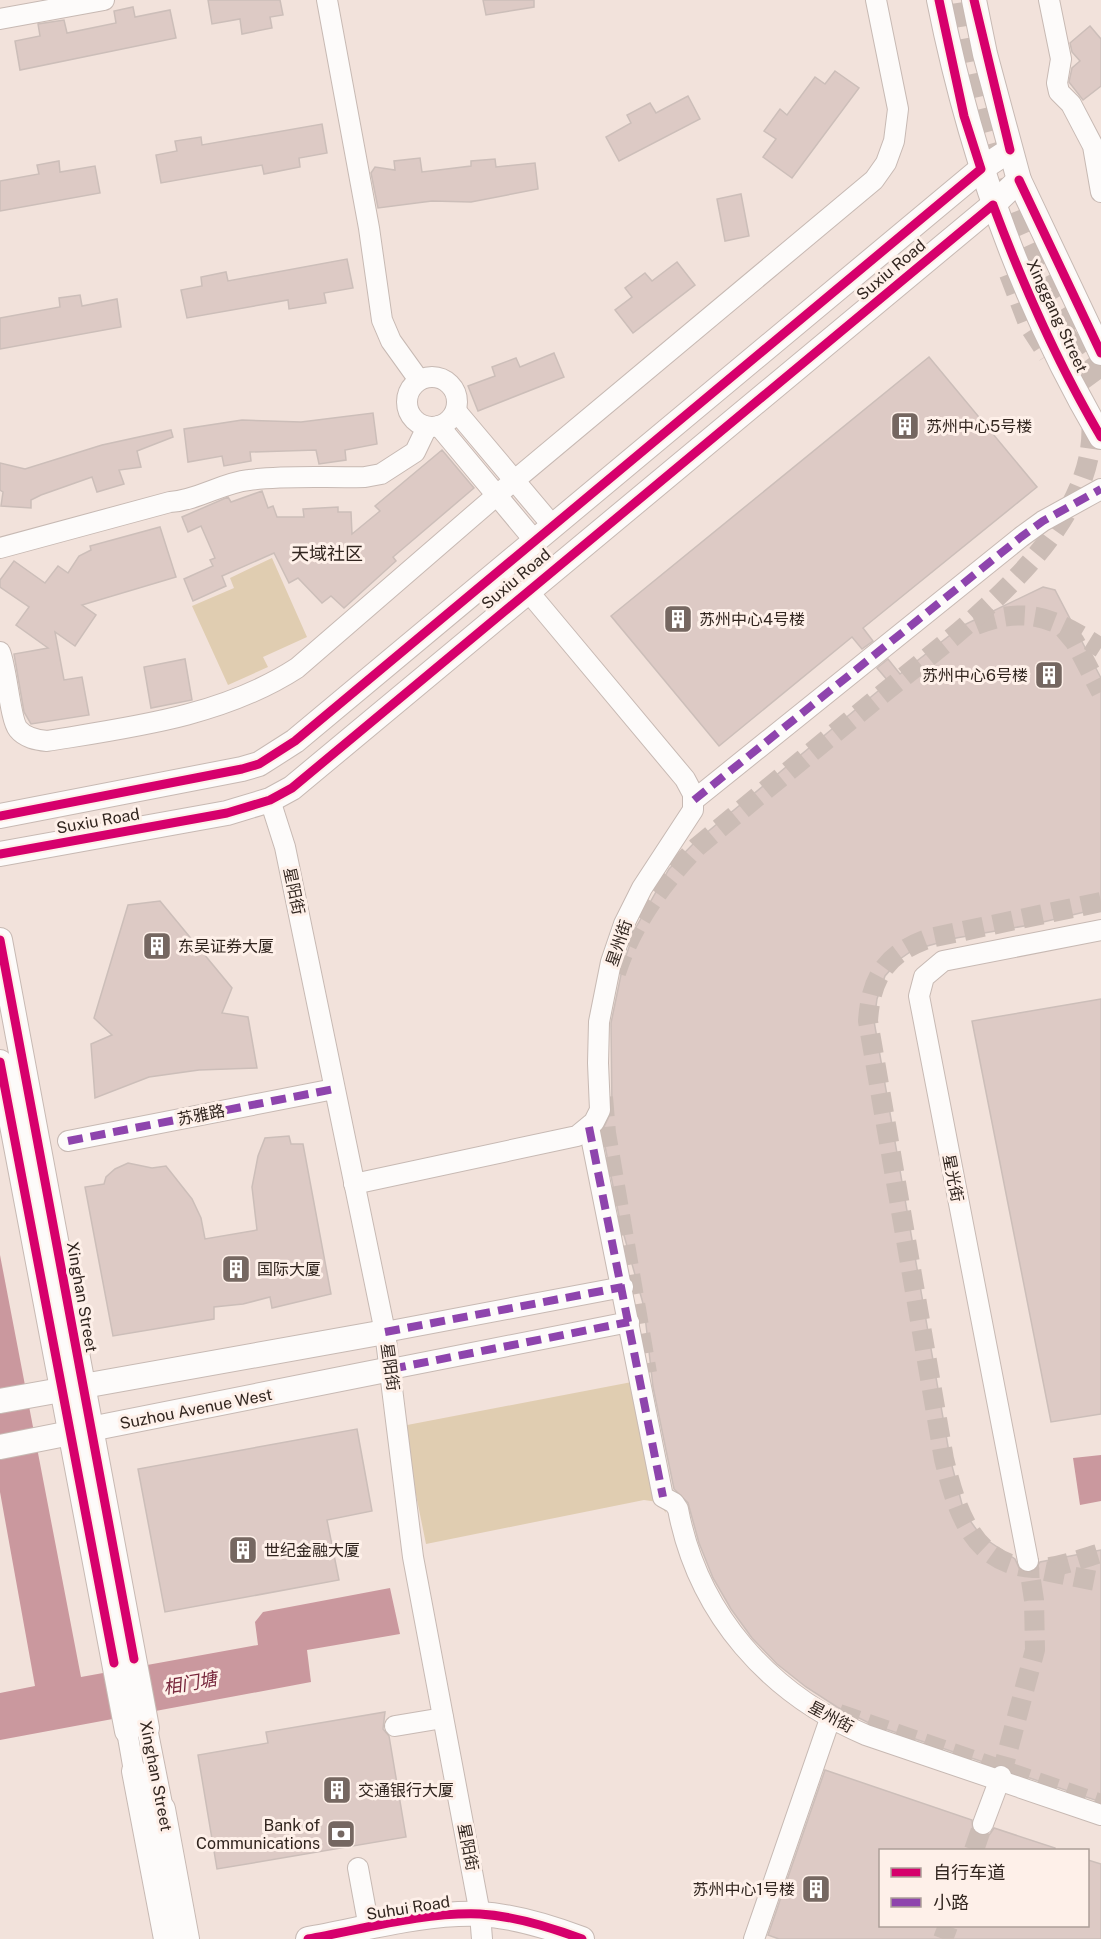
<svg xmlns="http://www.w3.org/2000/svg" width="1101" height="1939" font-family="'Public Sans','Noto Sans SC',sans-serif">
<rect width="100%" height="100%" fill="#f2e2db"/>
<g fill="#e0cdb1">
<path d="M272,558L307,637L263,657L268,667L228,685L192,606L234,588L230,578Z"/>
<path d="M637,1381L666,1513L658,1502L644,1500L426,1544L402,1426Z"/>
</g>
<g fill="#ca989e">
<path d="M0,1255L81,1677L258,1645L255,1622L263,1612L390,1588L400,1634L307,1650L311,1682L0,1740V1693L35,1686L0,1492Z"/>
<path d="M1101,1455V1501L1080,1505L1073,1458Z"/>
</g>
<g fill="#ddcac5" stroke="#ccbeb9" stroke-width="1.5">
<path d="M208,0H280L283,15L270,17L272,28L242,34L240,19L212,24Z"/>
<path d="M483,0H534V7L486,15Z"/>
<path d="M133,7L135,17L170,10L176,38L20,70L15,41L40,36L38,24L64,20L67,33L116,23L114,11Z"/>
<path d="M1090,26L1101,39V86L1083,100L1069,82L1072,68L1080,61L1072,52L1070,43Z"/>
<path d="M835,71L859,88L792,178L763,157L776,139L764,131L780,109L787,115L815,77L825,84Z"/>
<path d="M688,96L700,119L619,161L606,137L631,123L627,115L650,103L656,113Z"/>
<path d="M322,124L327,153L299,158L300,167L264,174L262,165L161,183L156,155L177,151L175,141L201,137L202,145Z"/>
<path d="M420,158L422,172L471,166V161L495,159L496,167L535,163L538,189L471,202L432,201L378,208L371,173L375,167L395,170L394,161Z"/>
<path d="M59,161L60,172L95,166L100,193L0,211V181L39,174L37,165Z"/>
<path d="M741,194L749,236L725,241L717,199Z"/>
<path d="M347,259L353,288L324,293L326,303L289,309L288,300L187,318L181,290L202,286L201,277L226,272L228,281Z"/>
<path d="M677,262L695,285L633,333L615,310L632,297L625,288L645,273L652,281Z"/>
<path d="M80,295L82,306L117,299L121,327L0,349V318L60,307L59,298Z"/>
<path d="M554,353L564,377L478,411L468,386L495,376L492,367L516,358L520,367Z"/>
<path d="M929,357L1037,487L863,628L873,641L862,649L852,637L719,746L611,616Z"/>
<path d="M373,413L377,444L345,450L346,460L319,464L316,450L250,452L251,461L224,466L222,456L188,462L184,429L242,420L301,422Z"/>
<path d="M171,430L173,437L137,451L141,467L119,470L124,484L97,492L92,477L41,495L31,500V508L1,506L3,492L0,490V463L25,469L102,445Z"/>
<path d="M442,450L474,488L393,557L396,561L344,608L331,596L322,603L298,578L289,583L274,553L222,576L226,586L193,601L184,579L213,566L210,560L215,558L201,526L188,532L182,517L228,497L231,502L262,491L268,508L273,506L277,517H304L303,509L338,507V512H351L352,534L380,511L375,506Z"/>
<path d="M160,527L176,577L82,605L96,615L75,646L55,632L64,680L82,677L89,715L31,724L24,712L14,654L48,648L16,625L29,607L0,587V580L14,561L45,583L58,566L68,573L79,556L91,550L90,546Z"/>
<path d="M1043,587L1055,590L1101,678V908L1035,924L956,938L913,950L900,959L885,976L877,999L874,1021L950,1458L964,1512L981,1536L1015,1559L1019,1568L1025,1572L1035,1570L1040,1562L1101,1550V1802L1012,1772L1005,1765L995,1766L871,1724L837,1707L806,1687L777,1664L752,1638L731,1609L713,1578L699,1543L688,1503L674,1489L653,1387L644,1307L620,1221L602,1131L612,1110L611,1023L623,965L635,929L669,869L694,843L889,682L877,668L888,659L900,674L962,626Z"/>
<path d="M185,659L192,700L151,708L144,667Z"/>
<path d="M160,901L232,988L222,1013L248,1017L257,1068L199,1070L149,1077L95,1098L91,1044L112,1035L94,1018L128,905Z"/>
<path d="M1101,999V1414L1051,1422L972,1021Z"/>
<path d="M289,1136L291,1144H303L331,1294L272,1308L270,1297L243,1304L214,1307V1319L113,1336L85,1187L104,1184L106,1177L115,1169L128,1163L152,1168L166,1166L192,1199L201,1218L205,1239L257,1230L252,1187L258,1156L265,1138Z"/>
<path d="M357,1429L372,1511L327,1520L339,1580L165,1612L138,1469Z"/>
<path d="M385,1712L383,1729L389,1736L406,1837L217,1869L198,1755L268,1743L266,1732Z"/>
<path d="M825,1770L972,1820L973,1831L979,1835L990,1834L994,1828L1055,1848V1851H880V1926H1088V1860L1101,1864V1939H779L768,1935Z"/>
</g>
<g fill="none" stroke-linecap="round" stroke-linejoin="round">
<g stroke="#cbbcb5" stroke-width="20" stroke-dasharray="20 10" stroke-linecap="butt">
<path d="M1009,274L1029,326L1048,355"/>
<path d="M976,625C1028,604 1057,620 1101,648"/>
<path d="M1064,629L1075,642L1101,692"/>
<path d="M1101,902L930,938C887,953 871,976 868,1021L944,1459C956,1508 972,1565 1033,1568C1055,1569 1080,1559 1101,1553"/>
<path d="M616,973C632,924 662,883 697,847C758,796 819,746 880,696C954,635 1101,532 1091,419"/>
<path d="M603,1097L606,1133L647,1373"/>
<path d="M1045,1571L1101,1582"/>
<path d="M839,1714L1101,1804"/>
<path d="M1001,1776L1035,1650L1034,1600L1028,1561"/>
<path d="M974,1850L983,1824"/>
<path d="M943,1939L948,1926"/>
</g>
<g stroke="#cbbcb5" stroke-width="24" stroke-dasharray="24 12" stroke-linecap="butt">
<path d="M964,2C983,128 1014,244 1092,347"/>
<path d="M1041,304L1101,386"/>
</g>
<g stroke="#c7b9b3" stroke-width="22">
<g id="minor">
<path d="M327,0L369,228L382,320L391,341L419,380"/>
<path d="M1049,0L1061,59L1057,83L1059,92L1071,104L1093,146L1101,192"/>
<path d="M0,19L104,0"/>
<circle cx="432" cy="402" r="25"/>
<path d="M456,411L552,525"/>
<path d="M439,426L534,540"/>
<path d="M0,548L170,502C199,500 221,483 249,480C287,475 327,478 365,477L381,474L415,452L427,427"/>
<path d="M0,652C7,669 10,719 18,729C25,738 37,740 47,741C133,727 223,716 297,668L497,495L874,180L886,163L894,141L898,109L876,0"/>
<path d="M270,800L285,847L385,1332L413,1557L480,1914L482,1939"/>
<path d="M694,800L1021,537L1043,521L1101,489"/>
<path d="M589,1127L663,1497L674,1503L678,1509C698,1614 769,1694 866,1735L1101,1815"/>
<path d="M68,1141L334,1089"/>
<path d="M354,1184L577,1136L594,1122L600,1110L598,1063L599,1022L611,962L624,924L642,888L693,810V794L685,779L527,590"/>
<path d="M385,1332L623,1287"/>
<path d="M391,1369L629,1322"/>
<path d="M1028,1561L919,996L924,977L943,961L1101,930"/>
<path d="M395,1726L443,1718"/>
<path d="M147,1728L163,1809"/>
<path d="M127,1731L134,1771"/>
<path d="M983,1824L1001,1776"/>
<path d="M358,1868L369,1928"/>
<path d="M754,1939L830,1719"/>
</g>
</g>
<g stroke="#c7b9b3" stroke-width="26">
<g id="major">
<path d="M939,0C970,155 1021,300 1101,437"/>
<path d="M974,0L985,54L1019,180L1101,353"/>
<path d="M0,816L242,769L259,764L295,741L981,169L1010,150"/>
<path d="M0,854L227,813L270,800L292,788L993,205L1019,180"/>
<path d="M0,940L147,1728"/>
<path d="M0,1062L127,1731"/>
<path d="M0,1401L385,1332"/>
<path d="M0,1447L391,1369"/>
<path d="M134,1771L166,1939"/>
<path d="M163,1809L187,1939"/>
<path d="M308,1939C364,1929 423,1912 480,1914C515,1916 550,1927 582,1939"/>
</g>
</g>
<use href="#minor" stroke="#fdfbfa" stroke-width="20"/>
<use href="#major" stroke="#fdfbfa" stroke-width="24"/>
<g stroke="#8e44ad" stroke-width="8" stroke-dasharray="15 8" stroke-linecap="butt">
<path d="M694,800L1021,537L1043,521L1101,489"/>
<path d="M589,1127L663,1497"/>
<path d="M68,1141L334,1089"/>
<path d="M385,1332L623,1287"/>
<path d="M391,1369L629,1322"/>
</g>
<g stroke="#fef0e9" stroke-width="13">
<g id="cycleway">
<path d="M974,0L1010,150"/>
<path d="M1019,180L1101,353"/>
<path d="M0,816L242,769L259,764L295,741L981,169L964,116L939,0"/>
<path d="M0,854L227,813L270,800L292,788L993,205C1023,285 1057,363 1101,437"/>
<path d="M0,940L134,1659"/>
<path d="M0,1062L114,1663"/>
<path d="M308,1939C364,1929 423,1912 480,1914C515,1916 550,1927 582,1939"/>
</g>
</g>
<use href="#cycleway" stroke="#d6006c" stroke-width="9"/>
</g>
<defs>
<g id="building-square" transform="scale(1.5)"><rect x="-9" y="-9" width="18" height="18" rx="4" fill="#756761" stroke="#fef0e9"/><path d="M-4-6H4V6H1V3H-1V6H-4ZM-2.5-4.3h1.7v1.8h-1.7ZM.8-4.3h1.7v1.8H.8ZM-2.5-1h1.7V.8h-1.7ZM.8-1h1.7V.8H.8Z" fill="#fff"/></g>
<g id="bank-square" transform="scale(1.5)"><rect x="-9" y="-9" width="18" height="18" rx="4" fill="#756761" stroke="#fef0e9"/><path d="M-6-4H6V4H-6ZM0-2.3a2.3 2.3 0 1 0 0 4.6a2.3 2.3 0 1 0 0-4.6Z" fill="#fff"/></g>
</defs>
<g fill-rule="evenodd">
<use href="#building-square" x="905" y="426"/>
<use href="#building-square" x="678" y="619"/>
<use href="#building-square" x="1049" y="675"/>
<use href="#building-square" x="157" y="946"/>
<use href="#building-square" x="236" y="1269"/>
<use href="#building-square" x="243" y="1550"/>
<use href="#building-square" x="337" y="1790"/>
<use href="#bank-square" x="341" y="1834"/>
<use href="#building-square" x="816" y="1889"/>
</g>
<g text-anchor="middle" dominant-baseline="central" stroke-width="6" stroke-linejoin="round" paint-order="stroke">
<g font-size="16" fill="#31251f" stroke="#fef0e9">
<text transform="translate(891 270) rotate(-40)">Suxiu Road</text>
<text transform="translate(1057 316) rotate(65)">Xinggang Street</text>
<text transform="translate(516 579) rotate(-40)">Suxiu Road</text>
<text transform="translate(98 821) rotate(-10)">Suxiu Road</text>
<text transform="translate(294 891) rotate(78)">星阳街</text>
<text transform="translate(619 943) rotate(-71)">星州街</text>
<text transform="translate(201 1115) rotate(-11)">苏雅路</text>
<text transform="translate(953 1178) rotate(79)">星光街</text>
<text transform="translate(82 1297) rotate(80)">Xinghan Street</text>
<text transform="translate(390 1367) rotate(82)">星阳街</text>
<text transform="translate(196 1409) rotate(-11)">Suzhou Avenue West</text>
<text transform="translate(831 1717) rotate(28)">星州街</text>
<text transform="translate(156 1776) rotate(79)">Xinghan Street</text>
<text transform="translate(468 1847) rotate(79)">星阳街</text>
<text transform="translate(408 1908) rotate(-9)">Suhui Road</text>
</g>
<g font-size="16" fill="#31251f" stroke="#fef0e9" text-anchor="start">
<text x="926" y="426">苏州中心5号楼</text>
<text x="699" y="619">苏州中心4号楼</text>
<text x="1028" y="675" text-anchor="end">苏州中心6号楼</text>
<text x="178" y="946">东吴证券大厦</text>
<text x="257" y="1269">国际大厦</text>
<text x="264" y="1550">世纪金融大厦</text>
<text x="358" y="1790">交通银行大厦</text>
<text x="320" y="1825" text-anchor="end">Bank of<tspan x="320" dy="18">Communications</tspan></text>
<text x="795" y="1889" text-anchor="end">苏州中心1号楼</text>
</g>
<g font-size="18" fill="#31251f" stroke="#fef0e9">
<text x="327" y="553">天域社区</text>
</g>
<g font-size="18" font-style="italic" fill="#78273c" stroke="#fef0e9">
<text transform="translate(190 1683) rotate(-10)">相门塘</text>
</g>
</g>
<rect x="879" y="1849" width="210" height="78" fill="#fef0e9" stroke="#ac9f98" stroke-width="1.5"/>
<rect x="891" y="1868" width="30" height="9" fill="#d6006c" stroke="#ac9f98" stroke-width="1.5"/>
<text x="933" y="1879" font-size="18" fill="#31251f">自行车道</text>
<rect x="891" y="1898" width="30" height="9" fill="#8e44ad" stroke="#ac9f98" stroke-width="1.5"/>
<text x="933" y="1909" font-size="18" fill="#31251f">小路</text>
</svg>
